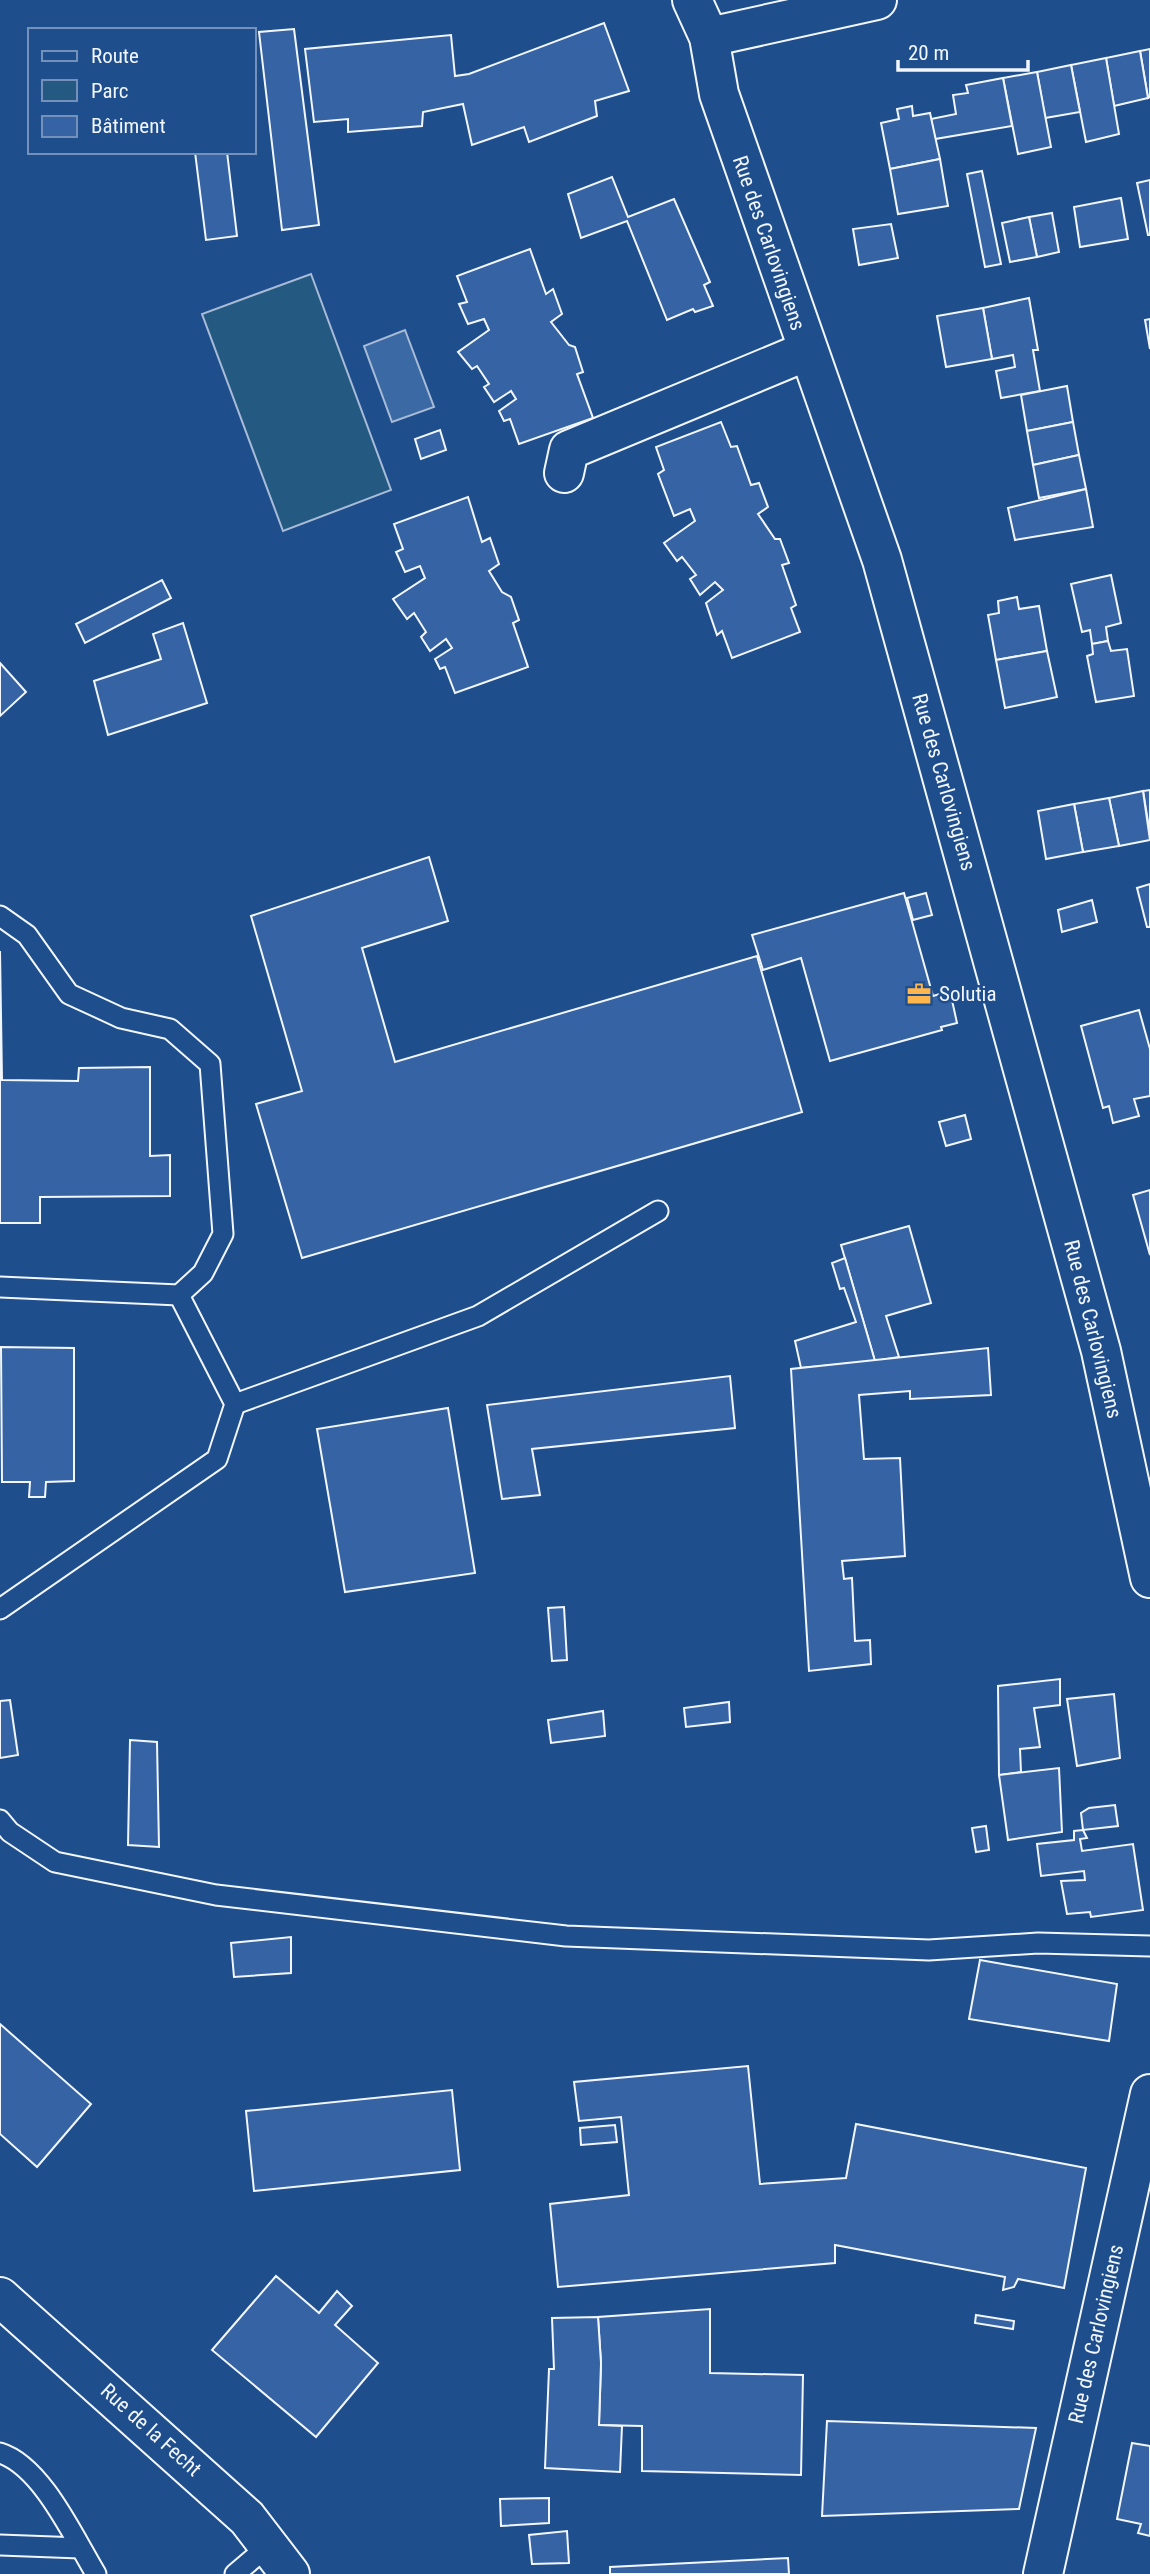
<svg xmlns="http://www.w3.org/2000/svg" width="1150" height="2574" font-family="'Roboto Condensed',sans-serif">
<rect width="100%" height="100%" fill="#1f4e8c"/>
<path fill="#245a82" stroke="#a8bbd7" stroke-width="2" d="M311,274L391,490L283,531L202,314Z"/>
<path fill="#3b69a3" stroke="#a8bbd7" stroke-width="2" d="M405,330L434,407L392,422L364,346Z"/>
<g fill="#3563a3" stroke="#f2f6ff" stroke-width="2">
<path d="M604,23L629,91L595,101L597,116L529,142L524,127L472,145L463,104L423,112L422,126L348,132V119L314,122L305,49L451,35L455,76L469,74Z"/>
<path d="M294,29L319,225L282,230L259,32Z"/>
<path d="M1150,49V97L1148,98L1140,51Z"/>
<path d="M1140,51L1148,98L1114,106L1106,58Z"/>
<path d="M1106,58L1119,134L1086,142L1071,65Z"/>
<path d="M1071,65L1080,112L1045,118L1037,72Z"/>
<path d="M1037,72L1051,147L1018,154L1003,78Z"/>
<path d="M1003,78L1012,126L935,139L931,119L956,114L953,95L968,93L966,85Z"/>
<path d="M912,106L913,116L930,113L940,159L890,169L881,123L899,119L897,109Z"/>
<path d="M195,152H227L237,236L206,240Z"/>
<path d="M940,159L948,206L898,214L890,169Z"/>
<path d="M982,171L1001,264L985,267L967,174Z"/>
<path d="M612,177L628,217L674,199L710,282L704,285L713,306L695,312L693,309L667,320L627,221L581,238L568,194Z"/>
<path d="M1150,180V235H1148L1137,183Z"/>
<path d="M1121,198L1128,239L1080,247L1074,207Z"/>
<path d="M1052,213L1059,252L1037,257L1029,217Z"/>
<path d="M1029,217L1037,257L1010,262L1002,223Z"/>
<path d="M891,224L898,258L859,265L853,229Z"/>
<path d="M530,249L546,294L553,289L562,314L551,322L569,345L575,347L583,372L577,374L593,418L519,444L510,419L504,421L499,411L516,399L511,391L494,402L484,387L489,384L477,366L472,369L458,352L489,330L484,319L468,324L459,304L467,302L457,276Z"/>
<path d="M1029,298L1038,350H1033L1040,391L1001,398L996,371L1015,367L1013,355L992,359L983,308Z"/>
<path d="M983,308L992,359L946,367L937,316Z"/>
<path d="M1150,319V349L1145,320Z"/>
<path d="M1067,386L1073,422L1027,431L1021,395Z"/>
<path d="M721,422L731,447L737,446L751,485L759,483L768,507L758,514L775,539H780L789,563L782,565L796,605L791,608L800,632L732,658L722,631L717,635L706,603L723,590L715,582L700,595L690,579L696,575L682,557L677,561L664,543L695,521L690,509L674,516L658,474L664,470L656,447Z"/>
<path d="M1073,422L1079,455L1033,465L1027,431Z"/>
<path d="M440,430L446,450L421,459L415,439Z"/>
<path d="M1079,455L1086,489L1039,498L1033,465Z"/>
<path d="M1086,489L1093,527L1015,540L1008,508Z"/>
<path d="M468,497L482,542L490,538L499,564L489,571L502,592L511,597L519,620L513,623L528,667L455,693L445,667L440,669L435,659L452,648L446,639L430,651L421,637L426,632L414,613L407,619L393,599L425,578L420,566L405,572L396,552L403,549L394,524Z"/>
<path d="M1111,575L1121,623L1106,627L1108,641L1092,644L1090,630L1082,632L1071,584Z"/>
<path d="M162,580L171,598L85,643L76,624Z"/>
<path d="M1017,597L1019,609L1039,606L1047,651L996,660L988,615L999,613L998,601Z"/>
<path d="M183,623L207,703L108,735L94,681L161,659L153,634Z"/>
<path d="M1108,641L1111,651L1127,649L1134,696L1096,702L1087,656L1093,654L1092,644Z"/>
<path d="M1047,651L1057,697L1005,708L996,660Z"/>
<path d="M0,663L26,692L0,716Z"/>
<path d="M1150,790V834L1143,791Z"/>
<path d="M1143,791L1150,840L1119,846L1109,798Z"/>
<path d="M1109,798L1119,846L1083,852L1074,804Z"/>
<path d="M1074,804L1083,852L1046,859L1038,811Z"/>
<path d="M429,857L448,921L362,948L395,1062L757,956L802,1112L302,1258L256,1104L302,1091L251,916Z"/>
<path d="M1150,884V927H1147L1137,888Z"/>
<path d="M904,893L933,996L950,991L957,1023L941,1027L942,1030L830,1061L801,958L763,970L752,935Z"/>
<path d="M926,893L932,915L913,920L907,898Z"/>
<path d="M1092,900L1097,922L1062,932L1058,910Z"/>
<path d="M0,951L2,1080L78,1081L79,1068L150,1067V1156L170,1155V1196L40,1197V1223H0Z"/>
<path d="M1139,1010L1150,1049V1096L1134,1099L1139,1116L1113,1123L1109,1106L1103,1108L1081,1026Z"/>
<path d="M965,1115L971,1139L946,1146L939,1122Z"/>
<path d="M1150,1190V1255L1133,1195Z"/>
<path d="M909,1226L931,1303L886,1316L899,1357L875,1361L841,1245Z"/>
<path d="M845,1258L875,1361L801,1368L795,1341L856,1322L844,1288L840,1289L832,1263Z"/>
<path d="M1,1347L74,1348V1481L46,1482L45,1497H29L30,1482H2Z"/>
<path d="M988,1348L991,1395L910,1399V1391L859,1395L864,1459L900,1458L905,1556L842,1561L844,1579L852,1578L855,1641L870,1640L871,1664L809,1671L791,1369Z"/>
<path d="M730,1376L735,1428L532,1449L540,1495L502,1499L487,1405Z"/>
<path d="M448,1408L475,1573L345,1592L317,1429Z"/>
<path d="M564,1607L567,1660L552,1661L548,1608Z"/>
<path d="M1060,1679V1705L1034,1708L1040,1747L1020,1749L1021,1772L999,1775L998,1686Z"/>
<path d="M1114,1694L1120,1758L1077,1766L1067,1699Z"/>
<path d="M10,1700L18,1755L0,1758V1701Z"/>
<path d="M729,1702L730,1722L686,1727L684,1708Z"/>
<path d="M603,1711L605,1736L551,1743L548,1720Z"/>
<path d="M130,1740L157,1742L159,1847L128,1845Z"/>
<path d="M1059,1768L1062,1832L1008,1840L999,1775Z"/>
<path d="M1115,1805L1118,1826L1083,1830L1081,1813L1089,1808Z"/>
<path d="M986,1826L989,1850L976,1852L972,1828Z"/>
<path d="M1083,1830L1087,1838L1080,1839L1082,1851L1133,1844L1143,1910L1091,1917L1090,1912L1067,1914L1061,1881L1085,1880L1084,1871L1041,1876L1037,1844L1074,1840V1831Z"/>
<path d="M291,1937V1973L234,1977L231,1943Z"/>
<path d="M980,1960L1117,1984L1109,2041L969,2019Z"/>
<path d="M0,2024L91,2104L37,2167L0,2134Z"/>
<path d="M748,2066L760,2184L846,2178L856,2124L1086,2168L1064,2288L1018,2279L1014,2287L1003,2290L1005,2277L835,2245V2263L558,2287L550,2204L629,2195L621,2117L579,2121L574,2082Z"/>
<path d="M452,2090L460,2170L254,2191L246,2111Z"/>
<path d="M615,2125L617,2142L581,2145L580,2128Z"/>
<path d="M276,2276L319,2313L337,2291L352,2306L335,2325L378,2363L316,2437L212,2350Z"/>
<path d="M710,2309V2373L803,2375L801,2475L642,2471V2426L599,2425L601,2363L598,2317Z"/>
<path d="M976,2315L1014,2321L1013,2329L975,2323Z"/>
<path d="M598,2317L601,2363L599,2425L622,2426L620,2472L545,2468L549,2369H554L552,2318Z"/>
<path d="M827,2421L1036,2428L1019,2509L822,2516Z"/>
<path d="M1132,2443L1150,2446V2536L1138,2533L1141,2524L1117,2519Z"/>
<path d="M549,2498V2523L501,2526L500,2499Z"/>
<path d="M567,2531L569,2563L532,2564L529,2535Z"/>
<path d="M788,2558L789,2574H610V2567Z"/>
</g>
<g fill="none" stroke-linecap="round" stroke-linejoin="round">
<g stroke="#f2f6ff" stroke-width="23">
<g id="lane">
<path d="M0,916L27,935L69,994L121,1018L170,1029L210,1064L223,1234L203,1273L179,1295L0,1287"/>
<path d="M235,1404L478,1316L658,1211"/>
<path d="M0,1609L217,1459L235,1404L179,1295"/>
<path d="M0,1820L10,1832L55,1862L216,1895L566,1936L929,1950L1038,1943L1150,1946"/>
<path d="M0,2453C42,2466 74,2538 96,2574"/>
<path d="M0,2545L80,2548"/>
<path d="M235,2574L268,2546"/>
</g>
</g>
<g stroke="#f2f6ff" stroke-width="42">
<g id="street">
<path d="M709,37L877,0"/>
<path d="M564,473L569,450L807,351"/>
</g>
</g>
<g stroke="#f2f6ff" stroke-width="42">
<g id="secondary">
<path d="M692,0L709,37L719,94L882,560L1101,1351L1150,1578"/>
<path d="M0,2297L247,2518L290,2574"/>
<path d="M1043,2574L1150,2094"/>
</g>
</g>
<use href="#lane" stroke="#1f4e8c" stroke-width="19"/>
<use href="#street" stroke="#1f4e8c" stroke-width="38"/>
<use href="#secondary" stroke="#1f4e8c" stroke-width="38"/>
</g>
<defs>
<g id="office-bare" transform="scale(1.89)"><path d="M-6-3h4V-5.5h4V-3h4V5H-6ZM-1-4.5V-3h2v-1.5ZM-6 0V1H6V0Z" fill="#ffb74d" stroke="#1f4e8c" stroke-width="2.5" paint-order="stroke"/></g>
</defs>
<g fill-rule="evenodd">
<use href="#office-bare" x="919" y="994"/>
</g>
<g text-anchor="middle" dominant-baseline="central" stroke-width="5" stroke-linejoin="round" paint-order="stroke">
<g font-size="21" fill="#f2f6ff" stroke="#1f4e8c">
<text transform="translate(769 243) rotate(71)">Rue des Carlovingiens</text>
<text transform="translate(944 782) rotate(74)">Rue des Carlovingiens</text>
<text transform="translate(1093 1329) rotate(76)">Rue des Carlovingiens</text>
<text transform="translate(1096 2334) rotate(-77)">Rue des Carlovingiens</text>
<text transform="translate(151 2430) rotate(42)">Rue de la Fecht</text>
</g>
<g font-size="21" fill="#f2f6ff" stroke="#1f4e8c" text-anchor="start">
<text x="939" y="994">Solutia</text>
</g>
</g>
<rect x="28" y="28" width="228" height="126" fill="#1f4e8c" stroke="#7391ba" stroke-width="2"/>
<rect x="42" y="51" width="35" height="10" fill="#1f4e8c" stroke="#7391ba" stroke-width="2"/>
<text x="91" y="63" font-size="21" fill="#f2f6ff">Route</text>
<rect x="42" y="80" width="35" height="21" fill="#245a82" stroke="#7391ba" stroke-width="2"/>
<text x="91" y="98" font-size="21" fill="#f2f6ff">Parc</text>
<rect x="42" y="116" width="35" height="21" fill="#3563a3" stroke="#7391ba" stroke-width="2"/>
<text x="91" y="133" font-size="21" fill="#f2f6ff">Bâtiment</text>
<path d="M898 60v10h130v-10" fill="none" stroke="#f2f6ff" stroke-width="3.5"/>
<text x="908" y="60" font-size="21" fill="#f2f6ff" stroke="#1f4e8c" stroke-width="5" paint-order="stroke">20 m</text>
</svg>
